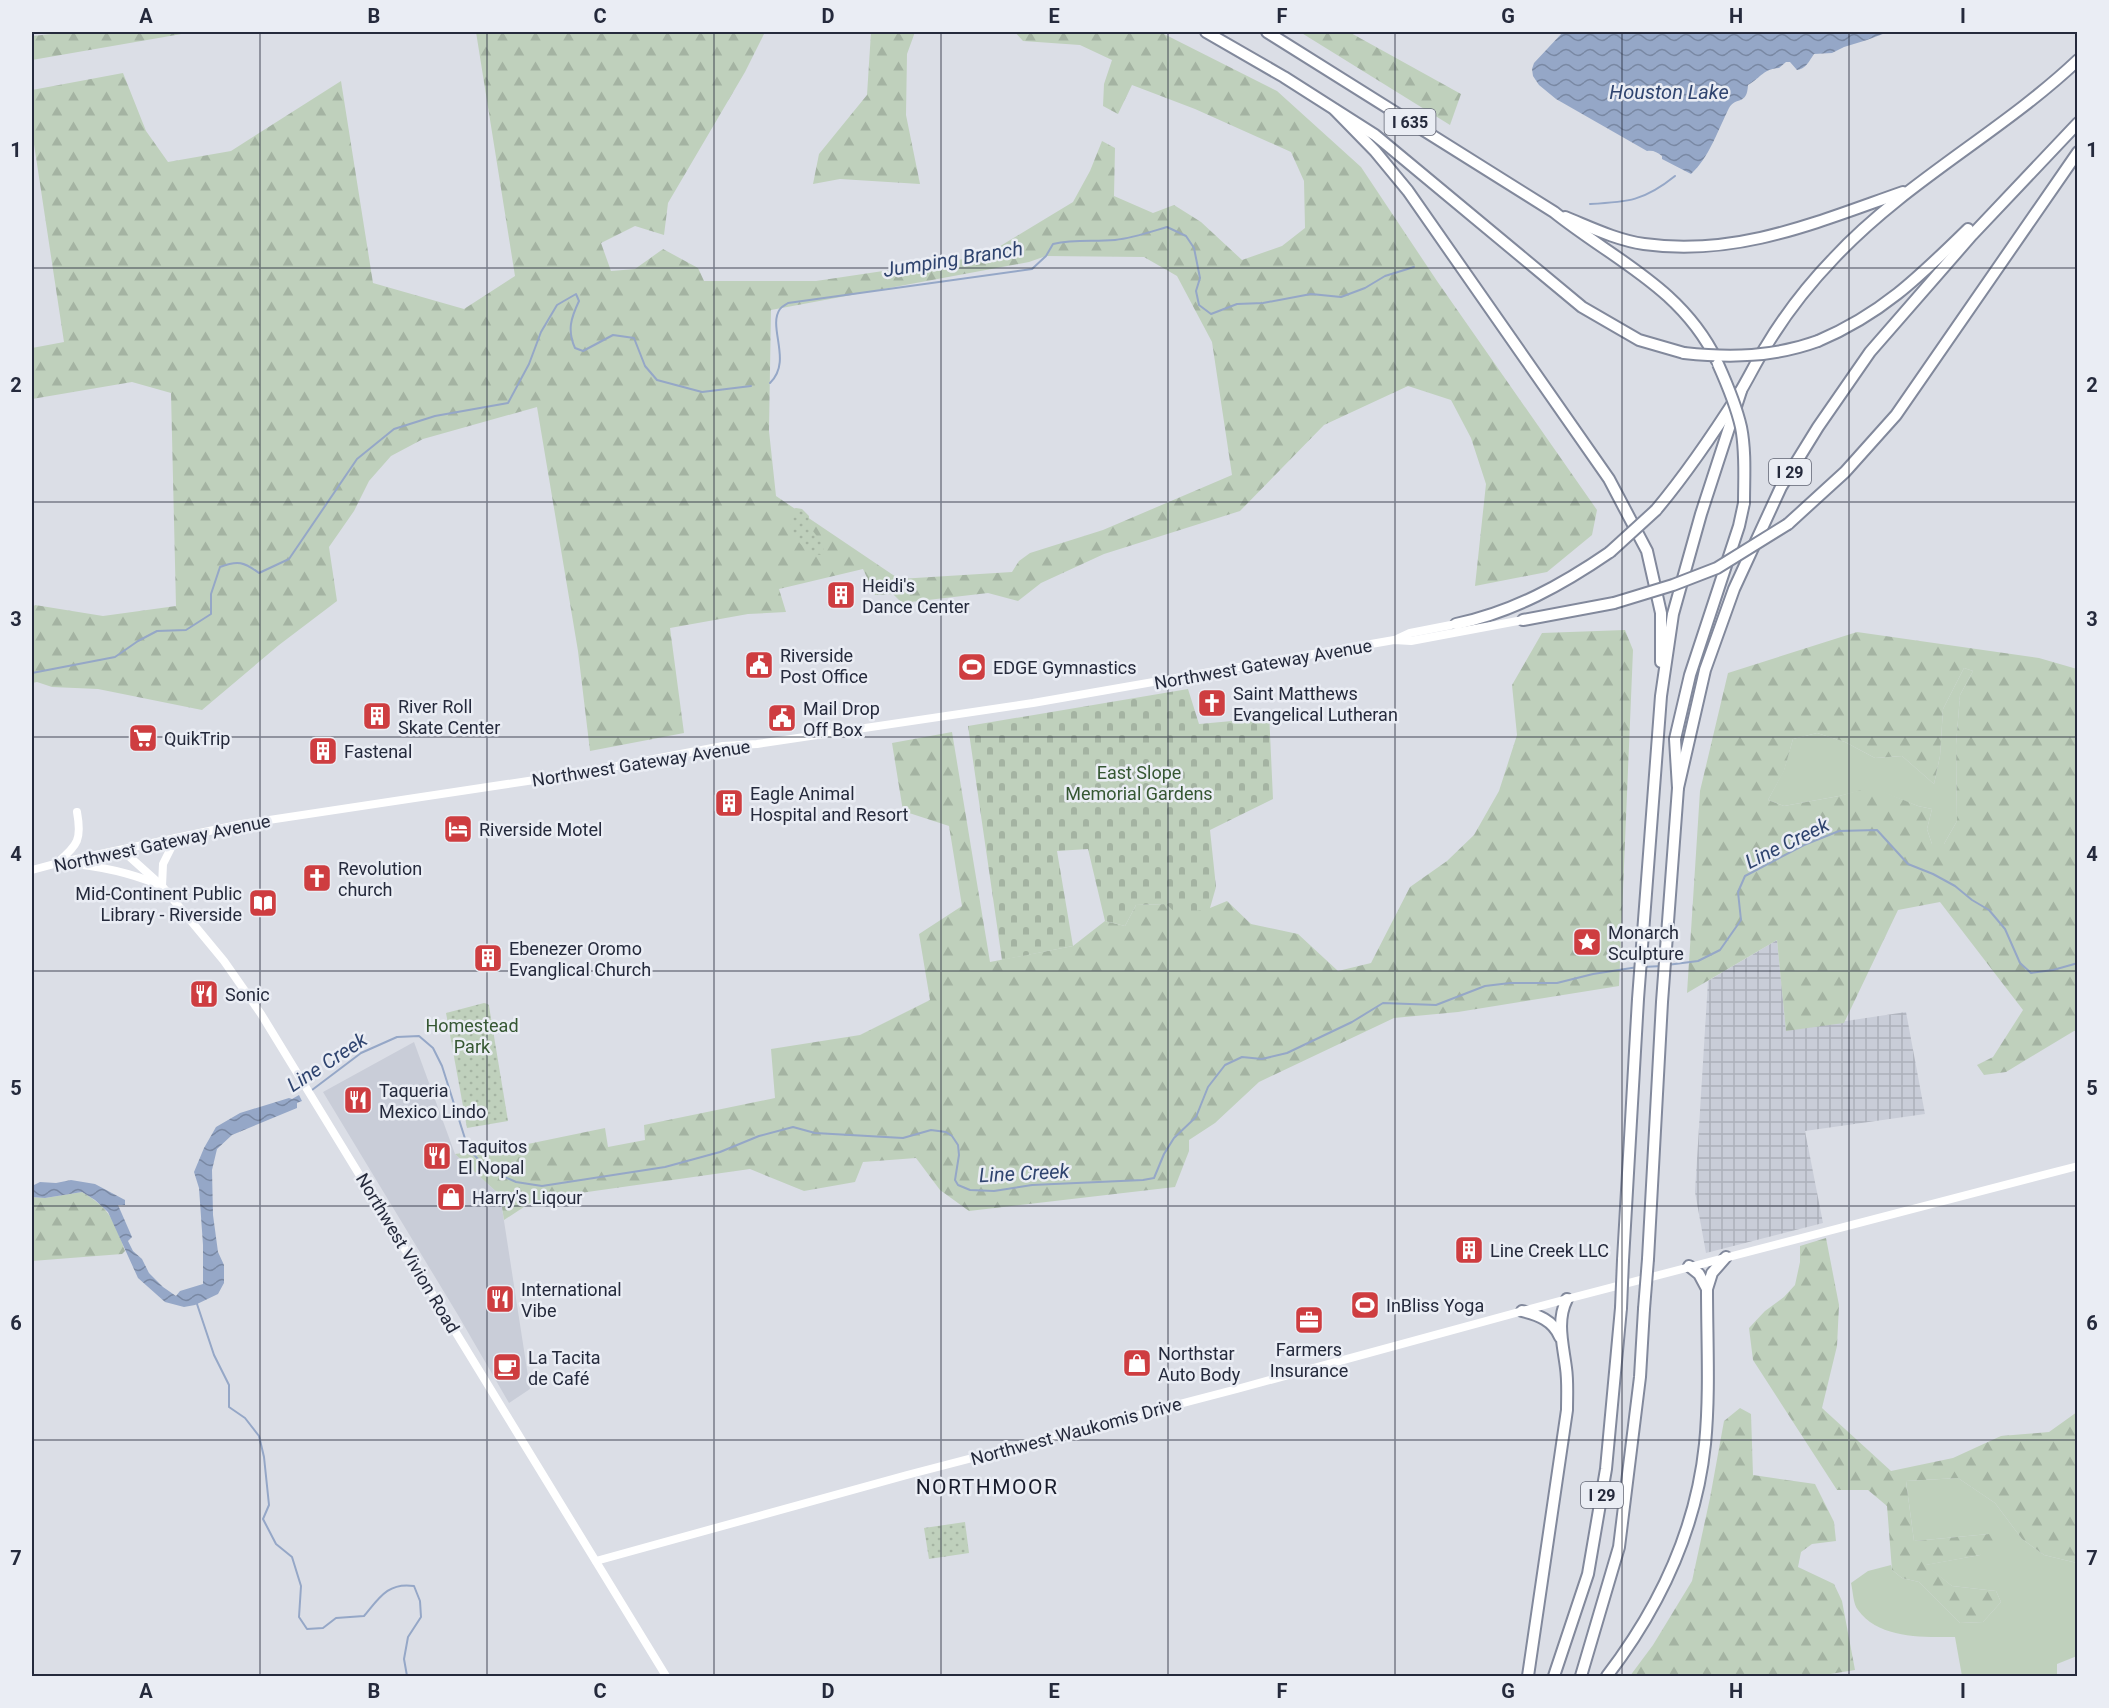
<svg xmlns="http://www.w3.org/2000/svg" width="2109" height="1708" font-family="Roboto,sans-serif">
<defs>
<pattern id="industrial-grid" width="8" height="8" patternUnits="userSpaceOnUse" patternTransform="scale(1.5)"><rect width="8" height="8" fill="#c9cdd8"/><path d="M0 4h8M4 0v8" fill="none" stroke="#acb0ba"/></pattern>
<pattern id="forest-firs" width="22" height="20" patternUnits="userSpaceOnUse" patternTransform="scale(1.5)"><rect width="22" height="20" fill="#bfd0bc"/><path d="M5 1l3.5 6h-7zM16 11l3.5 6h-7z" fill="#a4b3a2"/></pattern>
<pattern id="cemetery-stones" width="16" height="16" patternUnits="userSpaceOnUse" patternTransform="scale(1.5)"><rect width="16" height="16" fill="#bfd0bc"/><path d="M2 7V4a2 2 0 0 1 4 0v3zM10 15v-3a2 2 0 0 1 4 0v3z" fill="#a4b3a2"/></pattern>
<pattern id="park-dots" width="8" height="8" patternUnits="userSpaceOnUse" patternTransform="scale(1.5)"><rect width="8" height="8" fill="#bfd0bc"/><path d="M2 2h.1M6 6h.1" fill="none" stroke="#a4b3a2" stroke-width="1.8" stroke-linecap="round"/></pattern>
<pattern id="water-waves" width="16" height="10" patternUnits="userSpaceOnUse" patternTransform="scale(1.5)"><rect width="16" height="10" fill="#95a7c7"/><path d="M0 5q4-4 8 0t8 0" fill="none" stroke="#7988a3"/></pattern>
</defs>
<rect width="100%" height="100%" fill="#dbdee6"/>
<path fill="#c9cdd8" d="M414,1042L455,1154L500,1195L530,1389L509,1403L458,1315L323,1092Z"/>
<path fill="url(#industrial-grid)" d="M1777,940L1786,1030L1906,1012L1925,1114L1805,1131L1823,1223L1706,1253L1695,1192L1708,981Z"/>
<g fill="#bfd0bc">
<path d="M1964,668L1973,671L1960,695L1956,745L1957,821L1944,844H1932L1927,829L1932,809L1918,806L1872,788L1839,796L1784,806L1768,800L1784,770L1793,739L1817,733L1845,742L1875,758L1902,756L1934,784L1940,756L1943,709Z"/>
<path d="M1958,1478L1995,1503L2022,1539L2044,1555L2077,1563V1656L2057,1664V1676H1962L1955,1637C1922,1637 1879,1639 1858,1610C1853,1604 1853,1591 1851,1583L1868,1571L1891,1565L1892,1570L1902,1578L1919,1582L1960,1623L1983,1622L2001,1602L1996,1591L1952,1586L1925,1565L1980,1555L1989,1534L1914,1541L1906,1481Z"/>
</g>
<g fill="url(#forest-firs)" fill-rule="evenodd">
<path d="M71,32H193L32,60V36Z"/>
<path d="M476,32H765L745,72L668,203L664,235L635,226L601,243L611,271L635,269L663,249L698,268L704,281H816L984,256L1073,202L1090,171L1102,141L1115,148L1114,196L1153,213L1174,205L1201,222L1242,260L1282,246L1305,228L1304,181L1291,152L1195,109L1132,85L1118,114L1103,106L1104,84L1112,60L1080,45L1023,41L1015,32H1160L1277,91L1361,167L1437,281L1597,510L1592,535L1547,572L1475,586L1486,484L1471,438L1451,400L1408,386L1324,425L1240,511L1104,554L1041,583L1018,601L988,593L902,603L893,594L875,595L863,569L779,589L786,612L748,614L670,628L684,733L590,751L578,651L537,407L423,439L391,456L369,481L354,511L329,547L337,601L279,645L202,710L98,689L52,687L37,682L32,683V608L35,605L103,616L176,606L171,393L132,382L32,399V348L64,342L32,131V90L123,73L146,131L168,162L231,151L341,81L373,283L464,309L515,276ZM1046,256L1144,257L1177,276L1212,342L1232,475L1103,530L1030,553L1019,561L1012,572L899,579L776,496L769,431L771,310L1029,262Z"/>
<path d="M871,32H915L907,54L906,115L920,184L840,179L813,184L819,154L867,95Z"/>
<path d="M1300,32H1349L1461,94L1450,125Z"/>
<path d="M1625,630L1633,650L1619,986L1458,1012L1394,1018L1259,1082L1215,1123L1189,1140V1151L1175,1187L969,1211L940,1190L916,1158L863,1162L855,1182L804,1191L750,1169L566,1195L530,1203L504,1220L500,1195L455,1154L523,1145L605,1128L608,1147L645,1140L644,1125L775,1098L771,1049L860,1035L930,1000L919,934L962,906L949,826L903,811L892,743L952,732L990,962L1073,946L1105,921L1125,926L1136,905L1166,904L1210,908L1227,901L1251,924L1298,934L1338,971L1371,963L1410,887L1447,861L1474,835L1499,791L1517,735L1512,685L1542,633Z"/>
<path d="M1857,632L2039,658L2077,669V1031H2074L2006,1072L1984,1075L1977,1065L1993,1057L2023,1010L1940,902L1898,910L1844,1023L1786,1031L1777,940L1687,993L1700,791L1728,673ZM1964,668L1973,671L1960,695L1956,745L1957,821L1944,844H1932L1927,829L1932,809L1918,806L1872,787L1839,796L1784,806L1768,800L1784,771L1793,739L1817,733L1845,742L1875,758L1902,756L1934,784L1940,756L1943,709Z"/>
<path d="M82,1192C110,1208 115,1222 125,1251L122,1254L32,1261V1197L45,1198Z"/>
<path d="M1826,1238L1839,1305L1837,1346L1822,1408L1891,1471L1953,1458L2001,1436L2049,1432L2077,1412V1563L2044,1555L2022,1539L1995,1503L1958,1478L1906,1481L1914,1541L1989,1534L2000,1538L2004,1545L1980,1555L1926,1565L1952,1586L1996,1591L2001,1602L1983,1622L1960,1623L1919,1582L1902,1578L1892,1570L1887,1506L1868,1490H1837L1753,1360L1749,1328L1765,1311L1784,1297L1795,1285L1800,1262V1246Z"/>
<path d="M1740,1408L1751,1414L1753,1475L1815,1484L1834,1522L1836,1541L1812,1544L1801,1552L1798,1567L1834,1584L1842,1601L1855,1670L1818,1676H1630L1653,1645L1692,1581L1710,1498L1724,1421Z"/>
</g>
<path fill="url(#cemetery-stones)" d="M1188,689L1199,724L1232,721L1269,712L1273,799L1210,830L1216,887L1210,908L1178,915L1166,904L1136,905L1125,926L1105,921L1088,849L1057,851L1073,946L1002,960L968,726Z"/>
<g fill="url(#park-dots)">
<path d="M796,508L802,509L809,516V526L823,544L824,551L821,555C802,554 785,528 792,510Z"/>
<path d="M484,1003L488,1004L489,1006L508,1121L467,1128L446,1013Z"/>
<path d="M965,1522L969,1553L929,1559L924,1528Z"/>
</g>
<g fill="url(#water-waves)">
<path d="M1563,32H1888L1867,40L1844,47L1832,53L1814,54C1809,61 1806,69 1797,70L1790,62H1786L1779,68C1763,69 1762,77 1748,85C1747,106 1736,96 1729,108C1718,130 1709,158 1691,174L1662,159V156C1657,152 1653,150 1647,151L1556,99L1539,85L1533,76L1532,69L1534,63Z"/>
<path d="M299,1095L302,1101L297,1103V1108L232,1135L217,1149L212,1170L213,1215L218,1252L224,1265V1283L218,1294L195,1305L184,1307L165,1302L138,1278L108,1212L95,1200L82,1192L45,1198L32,1197V1186L40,1182L56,1183L71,1180L95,1184L125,1200V1205H118L132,1237L128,1241L133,1251L142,1259L149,1273L163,1287L176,1296L180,1291L203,1284V1245L199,1188L194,1172L204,1148L216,1127L240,1113L289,1098L292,1099Z"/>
</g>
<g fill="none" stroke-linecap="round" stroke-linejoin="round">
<g stroke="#95a7c7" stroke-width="2">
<path d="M1590,204C1628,202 1644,201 1675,176"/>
<path d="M770,383C793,361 767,327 780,309C782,306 785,305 788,303L1032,269L1046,256L1053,244C1076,239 1093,242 1115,240C1133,238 1150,232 1167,227L1186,236L1194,248L1200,278L1196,291L1199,305L1211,314L1237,304L1263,303L1311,294L1341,297L1365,288L1385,276L1414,267"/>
<path d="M32,673L115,657L138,641L157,631L186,630L211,614V594L220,567C238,560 244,562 259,573L289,559L357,459L394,429L435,416L508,403L529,364L541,332L557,305L576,294L579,301C571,318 567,330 575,348L583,351L613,335L634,338L645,366L657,380L702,392L751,386"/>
<path d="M1667,965L1698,961L1720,950L1741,920L1738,892L1745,876L1804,845L1839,831L1877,830L1908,864L1933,874L1955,886L1972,900L1989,910L2005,929L2020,963L2031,973L2053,970L2078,963"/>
<path d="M1643,967L1662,966"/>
<path d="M312,1090L361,1053L397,1037L419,1036L433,1048L442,1066L468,1148L487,1169L516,1182L542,1186L665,1167L720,1152L759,1136L793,1127L815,1133L903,1138L931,1130L946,1132L952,1136L958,1145L959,1155L955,1180L958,1185L970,1190L994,1191L1032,1185L1143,1180L1154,1178L1164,1154L1174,1138L1196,1117L1208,1087L1225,1065L1242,1057L1262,1059L1287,1053L1352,1022L1383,1003L1436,1005L1485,986L1510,983H1557L1593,974L1638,967"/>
<path d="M196,1301L214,1355L229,1385V1407L245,1418L259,1436L264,1457L269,1505L263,1519L276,1544L292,1557L301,1586L299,1617L307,1629L323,1628L336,1618L364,1616C379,1598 388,1582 414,1586L420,1601L421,1617L408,1637L404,1659L407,1676"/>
</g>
<g stroke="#82899c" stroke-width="14">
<g id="highway">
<path d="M1206,32L1284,77L1375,135L1582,307L1639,340L1684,353"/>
<path d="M1267,32L1554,212C1614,260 1682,288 1717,361"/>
<path d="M1335,110L1375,151L1408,191L1609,479L1647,551L1661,613V662"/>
<path d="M1565,217C1590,227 1616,240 1644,244C1737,257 1817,222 1903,192"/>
<path d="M1818,341C1882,314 1920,276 1968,229"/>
<path d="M1656,510C1687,473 1714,433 1740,392C1749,377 1756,362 1765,348C1784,316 1808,285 1834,258C1906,181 2002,132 2078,60"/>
<path d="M1788,524L1845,472L1896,415L2078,152"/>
<path d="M1523,620L1614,603"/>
<path d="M1456,624C1513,612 1562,585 1610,552"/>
<path d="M1678,788L1705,670L1734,589L1781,487L1818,427L1870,352L1972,235L2078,123"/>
<path d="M1648,1259L1662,1002L1678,788L1675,739L1690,675L1739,526L1744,503"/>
<path d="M1623,1260L1638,999L1661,696L1673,614L1701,514L1741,391"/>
<path d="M1707,1289L1712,1273L1726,1257"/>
<path d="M1522,1311C1538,1315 1553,1320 1560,1337"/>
<path d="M1528,1676L1567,1410C1567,1396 1568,1382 1566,1368C1563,1344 1556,1321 1567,1299"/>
<path d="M1554,1676L1588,1574L1606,1469L1621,1308"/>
<path d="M1581,1676L1619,1547L1640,1377L1644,1309"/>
<path d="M1607,1676C1659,1608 1696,1531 1705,1444C1710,1393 1707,1341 1707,1289L1699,1274L1689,1266"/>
</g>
</g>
<g stroke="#fff" stroke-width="8">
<path d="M1397,639L1410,633L1456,624"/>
<path d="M122,850L162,886L224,961L261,1014L666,1676"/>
<path d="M58,862C78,845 82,839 77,812"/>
<path d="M67,863C98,866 128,872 157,884"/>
<path d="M32,870L58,863L242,824L574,774L723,746L757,744L1033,703L1394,640L1411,641L1523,620"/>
<path d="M162,886L163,864L176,838"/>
<path d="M596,1561L907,1475L1237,1389L1567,1299L2078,1166"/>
</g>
<use href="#highway" stroke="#fff" stroke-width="10"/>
<g stroke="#82899c" stroke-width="14" stroke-linecap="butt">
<g id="highway-bridge">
<path d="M1684,353C1731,358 1774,357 1818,341"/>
<path d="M1718,364C1727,384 1736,405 1741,427C1746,452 1744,478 1744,503"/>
<path d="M1610,552L1656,510"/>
<path d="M1614,603L1673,585L1717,568L1788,524"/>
<path d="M1621,1308L1623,1260"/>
<path d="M1644,1309L1648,1259"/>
</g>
</g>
<use href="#highway-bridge" stroke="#fff" stroke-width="10"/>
</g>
<path fill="none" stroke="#252a3c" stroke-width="1.5" stroke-opacity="0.55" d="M260,32V1676M487,32V1676M714,32V1676M941,32V1676M1168,32V1676M1395,32V1676M1622,32V1676M1849,32V1676M32,268H2078M32,502H2078M32,737H2078M32,971H2078M32,1206H2078M32,1440H2078"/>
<defs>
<g id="building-square" transform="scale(1.5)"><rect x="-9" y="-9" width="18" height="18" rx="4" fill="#ce3d40" stroke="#eaedf4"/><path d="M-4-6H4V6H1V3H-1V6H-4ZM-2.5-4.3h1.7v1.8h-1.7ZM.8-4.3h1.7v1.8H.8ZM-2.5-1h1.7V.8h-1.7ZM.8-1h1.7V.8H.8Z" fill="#fff"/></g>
<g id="civic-square" transform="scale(1.5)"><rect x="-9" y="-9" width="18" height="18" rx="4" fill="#ce3d40" stroke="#eaedf4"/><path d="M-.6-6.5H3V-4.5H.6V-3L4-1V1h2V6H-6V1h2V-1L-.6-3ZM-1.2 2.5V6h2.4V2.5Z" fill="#fff"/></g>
<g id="stadium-square" transform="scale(1.5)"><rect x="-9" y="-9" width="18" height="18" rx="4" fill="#ce3d40" stroke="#eaedf4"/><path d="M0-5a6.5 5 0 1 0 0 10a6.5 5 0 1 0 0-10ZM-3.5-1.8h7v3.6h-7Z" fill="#fff"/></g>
<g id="church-square" transform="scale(1.5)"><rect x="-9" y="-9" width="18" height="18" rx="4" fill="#ce3d40" stroke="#eaedf4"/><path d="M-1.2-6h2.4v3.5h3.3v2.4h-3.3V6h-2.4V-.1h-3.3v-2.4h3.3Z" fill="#fff"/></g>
<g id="supermarket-square" transform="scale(1.5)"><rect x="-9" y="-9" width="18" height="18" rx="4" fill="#ce3d40" stroke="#eaedf4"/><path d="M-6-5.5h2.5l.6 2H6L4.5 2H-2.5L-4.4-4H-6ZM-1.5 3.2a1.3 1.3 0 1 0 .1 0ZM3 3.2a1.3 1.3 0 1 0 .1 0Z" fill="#fff"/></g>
<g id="hotel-square" transform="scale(1.5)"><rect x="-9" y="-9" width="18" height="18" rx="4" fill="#ce3d40" stroke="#eaedf4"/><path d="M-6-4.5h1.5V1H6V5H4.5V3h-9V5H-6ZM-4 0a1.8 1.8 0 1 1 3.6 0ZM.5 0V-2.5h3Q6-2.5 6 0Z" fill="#fff"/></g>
<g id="library-square" transform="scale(1.5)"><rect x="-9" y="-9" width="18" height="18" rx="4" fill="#ce3d40" stroke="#eaedf4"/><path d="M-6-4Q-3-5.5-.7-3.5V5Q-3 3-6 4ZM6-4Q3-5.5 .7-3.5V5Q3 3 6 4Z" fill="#fff"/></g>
<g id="sight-square" transform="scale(1.5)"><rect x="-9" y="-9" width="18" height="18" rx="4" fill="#ce3d40" stroke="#eaedf4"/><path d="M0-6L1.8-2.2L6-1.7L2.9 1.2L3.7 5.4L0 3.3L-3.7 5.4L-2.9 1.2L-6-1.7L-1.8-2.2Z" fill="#fff"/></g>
<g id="restaurant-square" transform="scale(1.5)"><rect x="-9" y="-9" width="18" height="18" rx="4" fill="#ce3d40" stroke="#eaedf4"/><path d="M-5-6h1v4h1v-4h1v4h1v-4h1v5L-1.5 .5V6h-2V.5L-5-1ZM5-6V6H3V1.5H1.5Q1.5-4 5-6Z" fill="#fff"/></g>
<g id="shop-square" transform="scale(1.5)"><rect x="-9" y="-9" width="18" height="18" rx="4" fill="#ce3d40" stroke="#eaedf4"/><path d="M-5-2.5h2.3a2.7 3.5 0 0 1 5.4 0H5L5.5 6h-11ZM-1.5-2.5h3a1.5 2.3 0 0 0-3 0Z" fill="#fff"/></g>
<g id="office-square" transform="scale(1.5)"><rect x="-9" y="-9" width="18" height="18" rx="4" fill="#ce3d40" stroke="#eaedf4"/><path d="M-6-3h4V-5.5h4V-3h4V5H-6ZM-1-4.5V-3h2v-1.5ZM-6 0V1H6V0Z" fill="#fff"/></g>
<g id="cafe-square" transform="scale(1.5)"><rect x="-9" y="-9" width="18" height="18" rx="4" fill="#ce3d40" stroke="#eaedf4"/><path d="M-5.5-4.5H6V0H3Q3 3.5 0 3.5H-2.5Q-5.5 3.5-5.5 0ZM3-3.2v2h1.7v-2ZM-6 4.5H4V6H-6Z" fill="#fff"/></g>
</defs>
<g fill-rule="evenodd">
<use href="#building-square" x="841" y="595"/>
<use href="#civic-square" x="759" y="665"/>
<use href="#stadium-square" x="972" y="667"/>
<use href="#church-square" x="1212" y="703"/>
<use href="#building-square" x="377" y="716"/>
<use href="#civic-square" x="782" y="718"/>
<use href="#supermarket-square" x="143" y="738"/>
<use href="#building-square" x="323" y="751"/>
<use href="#building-square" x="729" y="803"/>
<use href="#hotel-square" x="458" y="829"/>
<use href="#church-square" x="317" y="878"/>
<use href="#library-square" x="263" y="903"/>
<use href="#sight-square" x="1587" y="942"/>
<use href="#building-square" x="488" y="958"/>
<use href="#restaurant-square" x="204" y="994"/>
<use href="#restaurant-square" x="358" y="1100"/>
<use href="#restaurant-square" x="437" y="1156"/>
<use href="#shop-square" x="451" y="1197"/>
<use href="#building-square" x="1469" y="1250"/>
<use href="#restaurant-square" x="500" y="1299"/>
<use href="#stadium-square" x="1365" y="1305"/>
<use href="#office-square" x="1309" y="1320"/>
<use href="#shop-square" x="1137" y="1363"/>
<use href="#cafe-square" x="507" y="1367"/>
</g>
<g text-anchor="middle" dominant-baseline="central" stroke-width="5" stroke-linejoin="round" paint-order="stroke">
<g fill="#eaedf4" stroke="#606473" stroke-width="1.5">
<rect x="1384.5" y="109" width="51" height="26" rx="4.5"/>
<rect x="1769" y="459" width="42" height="26" rx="4.5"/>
<rect x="1581" y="1482" width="42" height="26" rx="4.5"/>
</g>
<g font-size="16" font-weight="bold" fill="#252a3c">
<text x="1410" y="122">I 635</text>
<text x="1790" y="472">I 29</text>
<text x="1602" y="1495">I 29</text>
</g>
<g font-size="18" fill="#252a3c" stroke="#eaedf4" text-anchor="start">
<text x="862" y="585">Heidi's<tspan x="862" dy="21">Dance Center</tspan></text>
<text x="780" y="655">Riverside<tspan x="780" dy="21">Post Office</tspan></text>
<text x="993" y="667">EDGE Gymnastics</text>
<text x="1233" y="693">Saint Matthews<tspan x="1233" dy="21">Evangelical Lutheran</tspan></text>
<text x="398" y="706">River Roll<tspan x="398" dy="21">Skate Center</tspan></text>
<text x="803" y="708">Mail Drop<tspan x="803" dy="21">Off Box</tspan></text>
<text x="164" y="738">QuikTrip</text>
<text x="344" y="751">Fastenal</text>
<text x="750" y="793">Eagle Animal<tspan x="750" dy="21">Hospital and Resort</tspan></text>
<text x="479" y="829">Riverside Motel</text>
<text x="338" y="868">Revolution<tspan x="338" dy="21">church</tspan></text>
<text x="242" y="893" text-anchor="end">Mid-Continent Public<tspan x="242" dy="21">Library - Riverside</tspan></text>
<text x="1608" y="932">Monarch<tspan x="1608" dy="21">Sculpture</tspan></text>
<text x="509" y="948">Ebenezer Oromo<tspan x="509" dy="21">Evanglical Church</tspan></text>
<text x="225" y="994">Sonic</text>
<text x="379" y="1090">Taqueria<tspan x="379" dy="21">Mexico Lindo</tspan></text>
<text x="458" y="1146">Taquitos<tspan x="458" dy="21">El Nopal</tspan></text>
<text x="472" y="1197">Harry's Liqour</text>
<text x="1490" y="1250">Line Creek LLC</text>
<text x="521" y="1289">International<tspan x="521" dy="21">Vibe</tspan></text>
<text x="1386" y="1305">InBliss Yoga</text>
<text x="1309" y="1349" text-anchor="middle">Farmers<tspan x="1309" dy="21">Insurance</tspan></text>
<text x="1158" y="1353">Northstar<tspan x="1158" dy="21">Auto Body</tspan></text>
<text x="528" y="1357">La Tacita<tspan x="528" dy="21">de Café</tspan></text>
</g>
<g font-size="18" fill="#252a3c" stroke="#eaedf4">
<text transform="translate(1263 664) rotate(-10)">Northwest Gateway Avenue</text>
<text transform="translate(641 763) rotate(-9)">Northwest Gateway Avenue</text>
<text transform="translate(162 843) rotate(-12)">Northwest Gateway Avenue</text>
<text transform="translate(408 1253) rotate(59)">Northwest Vivion Road</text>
<text transform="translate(1076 1431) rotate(-15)">Northwest Waukomis Drive</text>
</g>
<g font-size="18" fill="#355732" stroke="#eaedf4">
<text x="1139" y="772">East Slope<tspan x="1139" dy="21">Memorial Gardens</tspan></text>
<text x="472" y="1025">Homestead<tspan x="472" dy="21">Park</tspan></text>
</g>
<g font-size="20" font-style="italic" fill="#2f446f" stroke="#eaedf4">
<text x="1669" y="92">Houston Lake</text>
<text transform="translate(953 259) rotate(-9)">Jumping Branch</text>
<text transform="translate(1787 843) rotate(-26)">Line Creek</text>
<text transform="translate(327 1062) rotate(-33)">Line Creek</text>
<text transform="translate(1024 1173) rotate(-3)">Line Creek</text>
</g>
<g font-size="21" letter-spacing="1.5" fill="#181c2c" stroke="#eaedf4">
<text x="987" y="1487">NORTHMOOR</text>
</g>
</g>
<rect width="2109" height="1708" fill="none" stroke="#eaedf4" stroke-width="66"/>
<rect x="33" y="33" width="2043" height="1642" fill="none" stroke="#252a3c" stroke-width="2"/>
<g font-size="20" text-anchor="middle" font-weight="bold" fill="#252a3c">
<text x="146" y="23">A</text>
<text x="374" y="23">B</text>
<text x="600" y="23">C</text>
<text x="828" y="23">D</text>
<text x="1054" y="23">E</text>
<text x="1282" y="23">F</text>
<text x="1508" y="23">G</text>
<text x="1736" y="23">H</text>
<text x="1963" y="23">I</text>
<text x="16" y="157">1</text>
<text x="2092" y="157">1</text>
<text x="16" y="392">2</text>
<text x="2092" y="392">2</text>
<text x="16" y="626">3</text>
<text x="2092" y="626">3</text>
<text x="16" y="861">4</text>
<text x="2092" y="861">4</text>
<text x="16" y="1095">5</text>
<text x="2092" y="1095">5</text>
<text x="16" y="1330">6</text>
<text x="2092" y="1330">6</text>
<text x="16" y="1565">7</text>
<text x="2092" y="1565">7</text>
<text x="146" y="1698">A</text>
<text x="374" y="1698">B</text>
<text x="600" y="1698">C</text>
<text x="828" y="1698">D</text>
<text x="1054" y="1698">E</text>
<text x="1282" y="1698">F</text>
<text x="1508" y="1698">G</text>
<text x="1736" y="1698">H</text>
<text x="1963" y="1698">I</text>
</g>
</svg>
